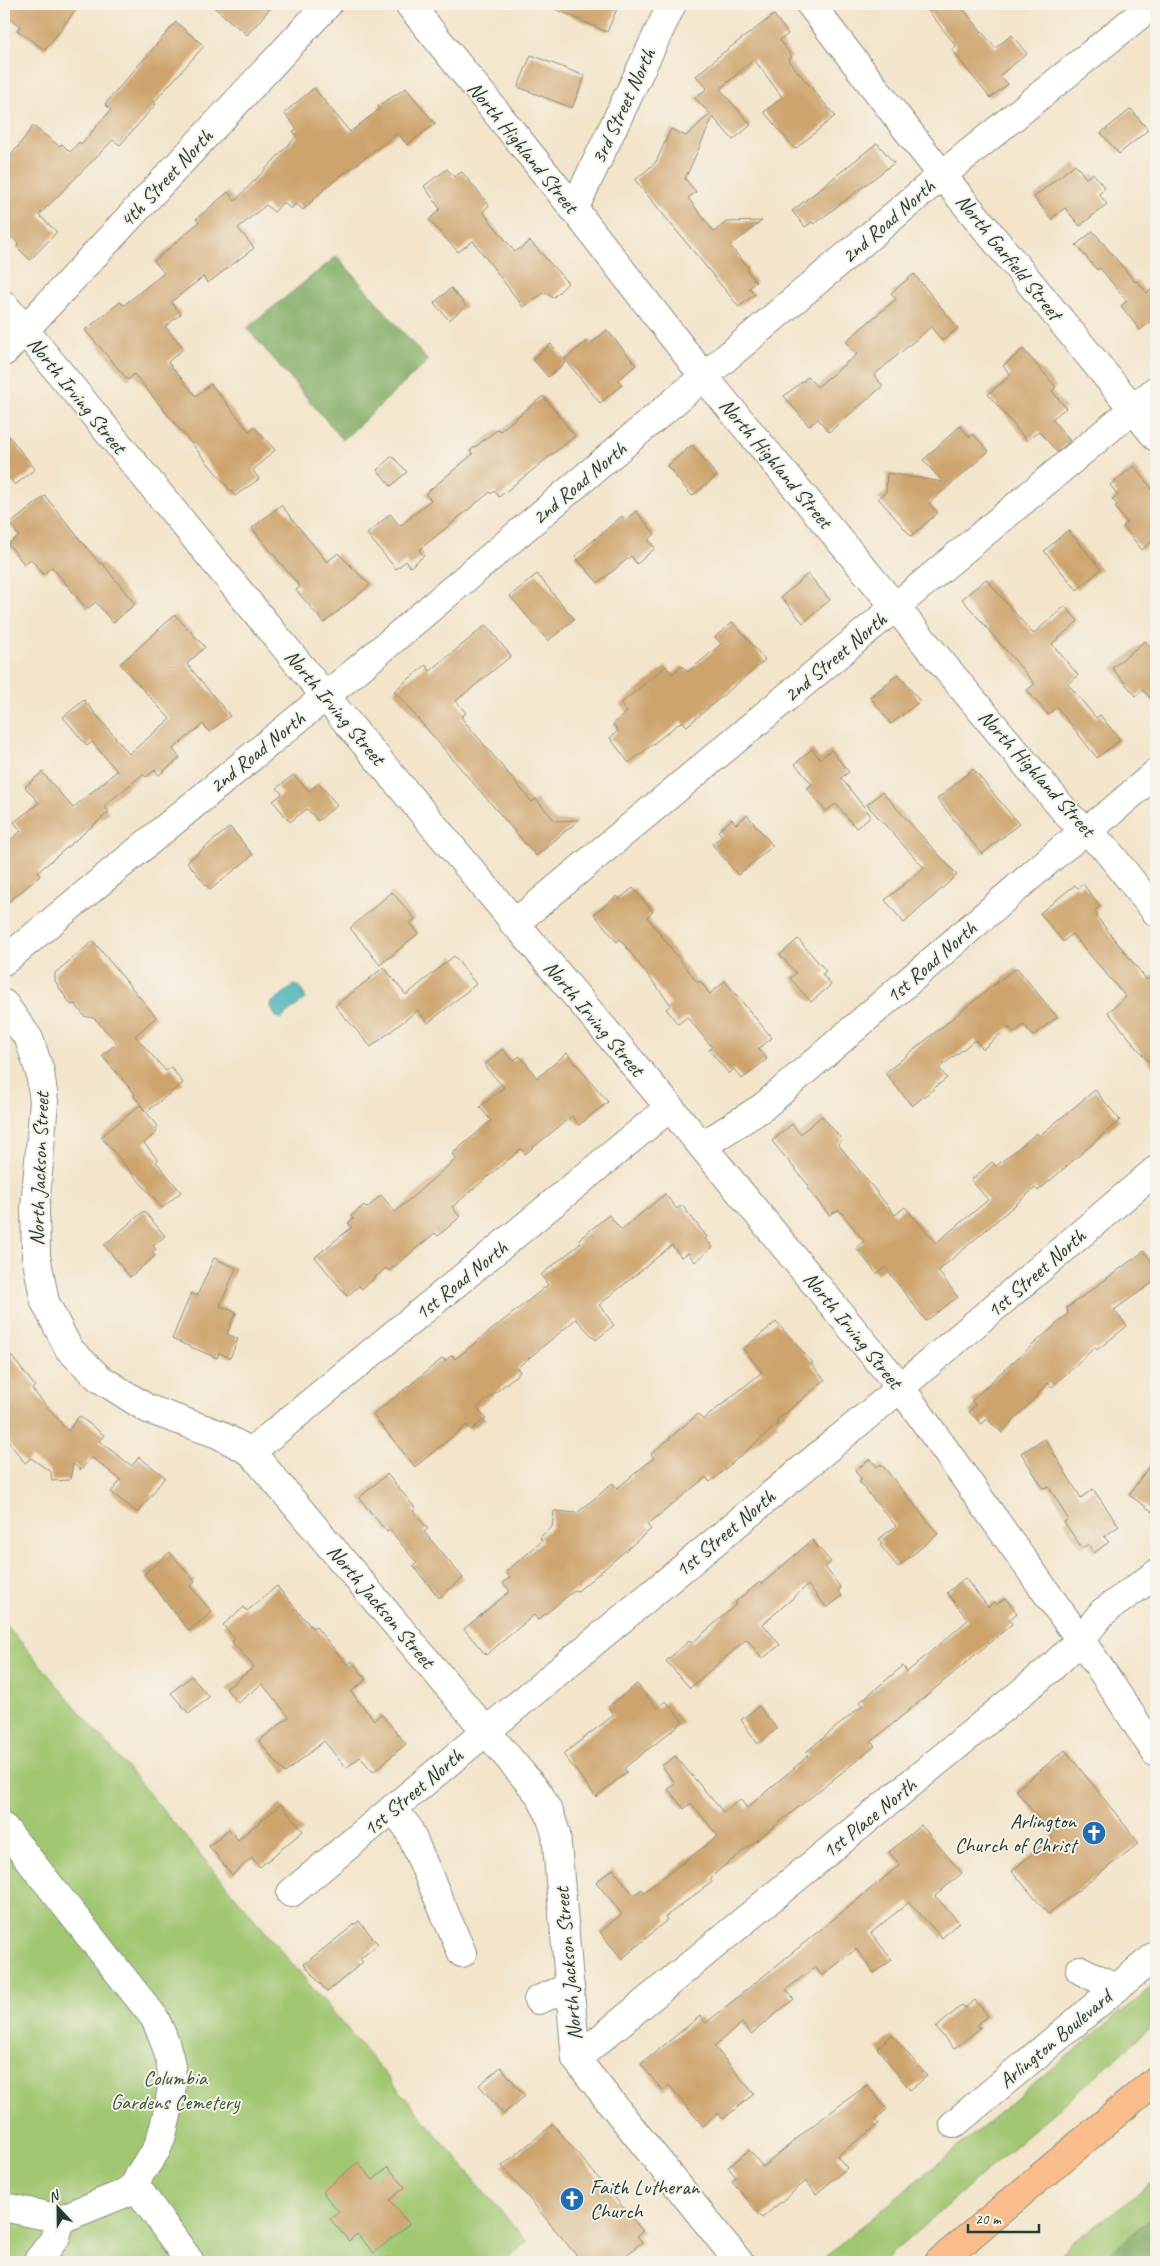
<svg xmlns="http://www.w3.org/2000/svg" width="1160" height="2266" font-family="Caveat,sans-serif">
<rect width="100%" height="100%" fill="#f7f3e8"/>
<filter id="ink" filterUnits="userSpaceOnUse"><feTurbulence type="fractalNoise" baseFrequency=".02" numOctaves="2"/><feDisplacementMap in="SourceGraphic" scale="10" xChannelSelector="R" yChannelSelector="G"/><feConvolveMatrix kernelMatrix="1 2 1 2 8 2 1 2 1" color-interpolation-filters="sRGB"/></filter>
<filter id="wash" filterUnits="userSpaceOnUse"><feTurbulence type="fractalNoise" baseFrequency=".0096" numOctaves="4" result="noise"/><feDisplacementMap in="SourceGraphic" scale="20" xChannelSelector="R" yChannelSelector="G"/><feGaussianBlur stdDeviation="1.12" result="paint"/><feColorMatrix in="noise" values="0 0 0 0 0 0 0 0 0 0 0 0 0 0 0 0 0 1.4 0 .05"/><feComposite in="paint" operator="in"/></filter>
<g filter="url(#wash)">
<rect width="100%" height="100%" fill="#f3e4ca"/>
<g fill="#a0c671" stroke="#608252">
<path d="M4,1622L527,2242L504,2262H4Z"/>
<path d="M1156,1983V2023L882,2262H819Z"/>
<path d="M1156,2180V2262H1053L1073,2242Z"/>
</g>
<g fill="#80ab63" stroke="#50744c">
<path d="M337,256L428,361L343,440L247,328Z"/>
<path d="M1156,2214V2262H1100Z"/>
</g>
<path fill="#3aacb5" stroke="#2c7474" d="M294,985L300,987L306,998L281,1019L275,1016L270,1004Z"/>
<g id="blocks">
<g fill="#cea46e">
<path d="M4,4H80L45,50L17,30L21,26L4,14Z"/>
<path d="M210,4H274L247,35Z"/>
<path d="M544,4H619L607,32Z"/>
<path d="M923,4H959L995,48L1012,35L1027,54L1000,75L1008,84L990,98L952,50L956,46Z"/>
<path d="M774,15L788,34L780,40L792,57L788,60L835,116L795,149L764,112L782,97L754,59L720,89L751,125L733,140L713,117L685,179L696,192L688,198L714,232L726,222L762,221L730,246L748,267V272L756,282L749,288L755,294L739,307L635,180L656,162L671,129L686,136L710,114L695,98L707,88L696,76L720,55Z"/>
<path d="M176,22L204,46L154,102L156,104L120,145L113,140L39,215L57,232L30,260L17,247L18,243L4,230V165L33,126L59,146L62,144L70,152L79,142L81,144L111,110L105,104Z"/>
<path d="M531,55L585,76L572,108L518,87Z"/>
<path d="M314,88L350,132L380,109L378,106L406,88L435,124L407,145L398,133L326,187L303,210L296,203L291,209L283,202L274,212L266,205L238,228L254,248L208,283L203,277L171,302L181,314L165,327L184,348L168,362L196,396L211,384L249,431L254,427L275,450L253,470L259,479L235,496L134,374L128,380L85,330L120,302L124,305L164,273L154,261L199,222L196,219L228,192L235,201L297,136L293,132L297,129L284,113Z"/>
<path d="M1131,109L1148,130L1119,154L1101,133Z"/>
<path d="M877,143L894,163L814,224L812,222L805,227L792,211Z"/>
<path d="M1075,164L1086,178L1093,173L1105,188L1099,194L1107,204L1080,226L1065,208L1051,219L1034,197Z"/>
<path d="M447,169L454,177L462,172L489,205L483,212L515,252L530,241L568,283L553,298L545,292L523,307L473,241L458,252L429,220L440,209L424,186Z"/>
<path d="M1093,231L1135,282L1137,281L1147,293L1156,286V317L1140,330L1121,306L1127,301L1100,268L1097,270L1076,245Z"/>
<path d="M914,274L958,328L942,341L931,327L874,375L883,386L829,432L818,419L809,426L784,396L808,377L817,387L857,354L846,341L896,299L891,293Z"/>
<path d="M451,288L466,306L449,320L434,303Z"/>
<path d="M607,330L636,365L618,380L622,385L600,403L565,359L589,340L592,343Z"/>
<path d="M551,344L566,362L548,377L533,359Z"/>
<path d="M1023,349L1056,387L1052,391L1066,408L1052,419L1070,441L1057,452L1039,431L1027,441L988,394L1011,375L1003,366Z"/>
<path d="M543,396L575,436L499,497L494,491L491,494L490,492L419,550L424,556L410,567L406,561L396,569L367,534L390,514L400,526L431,500L425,494L473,454L470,451L498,429L500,431Z"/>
<path d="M960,426L970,437L973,434L989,451L929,503L938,513L911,536L878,498L886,492L887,473L943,482L923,460Z"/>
<path d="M4,430L35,469L15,485L4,471Z"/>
<path d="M692,445L717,476L692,496L667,466Z"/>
<path d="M392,456L407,472L391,486L377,470Z"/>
<path d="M1134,466L1156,494V537L1142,550L1123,526L1127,523L1115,507L1117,505L1112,499L1118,495L1110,485Z"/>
<path d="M45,496L100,564L102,563L135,604L113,623L96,602L87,609L52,567L43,574L31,559L24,564L8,544L19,536L10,524Z"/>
<path d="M281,505L327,562L338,553L370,585L324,623L296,590L300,587L252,528Z"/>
<path d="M636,511L655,534L648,540L655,548L637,564L631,556L598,583L575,556L622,516L625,520Z"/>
<path d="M1068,530L1101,569L1077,590L1044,551Z"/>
<path d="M537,574L574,619L548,641L510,596Z"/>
<path d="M808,574L830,600L803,623L781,597Z"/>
<path d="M986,579L1033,634L1065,606L1078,621L1052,644L1078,675L1068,684L1096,718L1100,715L1120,740L1097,758L1057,707L1048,715L1027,690L1035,684L962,599Z"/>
<path d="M175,615L205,647L187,664L230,716L209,732L203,724L173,749L180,758L159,775L155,770L146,777L143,774L104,806L109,812L38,872L40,876L4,905V845L21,831L14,822L39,803L25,787L42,772L73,808L117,771L92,742L87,746L63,717L84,700L129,754L170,719L120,664Z"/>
<path d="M733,622L765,660L687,726L682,721L629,763L610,738L618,731L613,724L627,712L620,704L666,666L672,674L682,666L688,672L721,644L715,637Z"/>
<path d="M486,625L511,656L456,701L466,713L461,717L532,802L536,799L555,821L579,820L536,856L394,691L426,665L430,671Z"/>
<path d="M1145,641L1156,654V705L1143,690L1136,696L1112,668Z"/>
<path d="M898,674L920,701L891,724L870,697Z"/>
<path d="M812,749L820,759L831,750L849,772L841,778L871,816L856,828L836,804L826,811L807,788L812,784L795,764Z"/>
<path d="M973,769L1019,824L982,854L937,799Z"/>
<path d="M293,775L309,791L319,783L337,805L318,821L307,809L290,822L273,801L282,794L277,788Z"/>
<path d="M882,792L957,875L904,923L885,900L924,868L867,805Z"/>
<path d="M747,815L773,846L738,875L712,844L722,836L718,831L732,819L736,824Z"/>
<path d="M230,827L253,855L210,890L187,862Z"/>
<path d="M1083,884L1100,906L1095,911L1098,914L1096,916L1147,980L1156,973V1071L1108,1012L1126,997L1072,934L1063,942L1040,913L1075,885L1078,888Z"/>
<path d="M633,888L653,912L647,917L698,983L700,981L710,994L725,981L772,1038L758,1049L767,1059L742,1079L734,1069L729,1074L709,1050L712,1047L687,1017L678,1024L666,1009L671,1005L620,939L617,942L594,914L617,896L619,899Z"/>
<path d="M392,892L415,919L410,923L419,933L380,965L350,928Z"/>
<path d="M798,939L826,971L822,974L831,985L811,1002L790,978L796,973L780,955Z"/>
<path d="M93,941L156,1017L135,1036L166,1071L171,1067L183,1083L146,1112L134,1096L135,1094L102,1056L117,1043L94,1018L84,1016L76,1005L70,1004L55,981V973Z"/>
<path d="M454,956L476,984L428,1023L418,1010L371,1047L335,1006L384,967L406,995Z"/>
<path d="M1017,968L1057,1017L1033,1036L1024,1025L1014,1033L1009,1027L983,1049L975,1040L939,1068L947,1078L912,1106L885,1073L1005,976Z"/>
<path d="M502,1049L513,1061L520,1056L537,1078L567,1053L608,1102L579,1125L572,1116L525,1154L521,1149L452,1207L460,1217L438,1236L435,1233L389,1271L386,1268L362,1289L359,1286L347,1296L315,1257L352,1227L348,1223L353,1219L351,1216L364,1205L367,1208L381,1195L395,1212L456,1159L452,1154L491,1121L480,1107L504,1087L484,1066Z"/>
<path d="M1095,1090L1120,1120L1038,1191L1035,1188L938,1271L958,1297L926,1321L885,1267L877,1274L856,1248L864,1241L839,1210L829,1215L807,1188L809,1186L772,1141L792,1124L800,1134L822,1116L842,1140L838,1144L895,1215L905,1207L936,1243L988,1200L971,1180L992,1162L996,1166L1037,1133L1039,1136Z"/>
<path d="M140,1105L158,1126L155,1130L157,1132L144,1143L158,1160L156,1162L181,1192L162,1208L101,1137Z"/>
<path d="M665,1194L677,1209L682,1205L707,1237L705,1239L713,1247L695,1262L688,1253L681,1257L672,1245L599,1305L614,1325L596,1340L576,1319L517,1368L520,1372L477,1408L486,1419L471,1430L467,1425L415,1467L373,1415L443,1358L445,1361L452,1355L455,1359L548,1285L541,1275L581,1243L578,1240L609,1215L621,1230Z"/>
<path d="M144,1211L165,1236L153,1246L156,1249L152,1252L155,1256L130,1277L104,1245Z"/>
<path d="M1144,1251L1156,1268V1280L1114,1310L1127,1326L1097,1350L1095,1347L1052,1387L1048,1383L1002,1433L987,1419L982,1424L969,1412L975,1405L972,1401L996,1377L1068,1314L1067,1308Z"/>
<path d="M214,1258L236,1268L220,1306L236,1312L227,1334L238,1339L230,1358L219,1353L217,1358L172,1339L191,1293L197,1296Z"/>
<path d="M776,1322L813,1363L811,1364L825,1380L776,1421L778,1424L710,1482L706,1477L647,1525L651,1529L578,1591L575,1590L538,1620L534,1615L486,1655L464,1629L510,1591L503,1583L510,1577L506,1572L542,1541L540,1537L552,1527L554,1511L577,1513L613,1483L617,1488L654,1458L651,1454L698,1414L703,1420L762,1372L743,1349Z"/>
<path d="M4,1347L35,1386L32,1389L68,1431L79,1416L104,1435L99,1441L132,1466L139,1457L165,1477L138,1513L111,1492L121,1480L91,1457L81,1470L73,1464L70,1480L52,1481L51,1472L31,1458L25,1463L4,1436Z"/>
<path d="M1045,1439L1081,1498L1093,1489L1119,1526L1104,1537L1109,1542L1094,1553L1088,1544L1082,1548L1064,1522L1068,1519L1049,1487L1043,1488L1021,1453Z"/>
<path d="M1156,1456V1514L1129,1495Z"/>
<path d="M870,1459L877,1467L881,1464L938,1534L898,1567L880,1545L882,1544L879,1539L896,1526L859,1482L862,1480L855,1471Z"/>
<path d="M387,1474L416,1509L413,1511L428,1529L424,1532L463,1578L439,1598L413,1566L417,1563L390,1530L387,1532L359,1498Z"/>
<path d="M812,1540L831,1562L825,1567L841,1588L838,1590L842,1596L827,1608L808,1585L763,1624L780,1645L762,1659L747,1639L690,1688L666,1661L689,1641L692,1643L737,1604L735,1602L760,1582L762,1584Z"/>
<path d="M170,1552L195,1582L190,1586L212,1612L189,1631L144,1574Z"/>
<path d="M965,1578L988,1607L994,1602L997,1604L1005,1598L1017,1613L1009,1620L1012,1624L871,1742L875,1746L717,1872L710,1879L712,1882L665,1917L667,1920L622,1959L600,1932L622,1914L596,1882L613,1869L634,1895L642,1889L644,1892L718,1836L691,1803L684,1809L668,1789L675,1783L662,1766L675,1756L724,1813L740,1799L747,1808L809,1755L806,1752L863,1705L860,1702L903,1666L907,1672L968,1620L947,1593Z"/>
<path d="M277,1586L312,1628L315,1626L347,1665L352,1661L366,1679L351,1692L374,1720L381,1714L406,1744L373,1772L360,1757L346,1768L324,1741L285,1773L259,1741L289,1717L262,1684L238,1703L226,1689L254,1667L232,1642L235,1639L223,1625L244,1607L247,1611Z"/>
<path d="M191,1676L209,1697L189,1714L171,1693Z"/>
<path d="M637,1684L657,1708L666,1701L683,1722L624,1768L627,1772L596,1797L563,1754L614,1715L608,1707Z"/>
<path d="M759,1706L777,1729L758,1744L741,1720Z"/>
<path d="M1065,1750L1139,1843L1048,1914L1012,1871L1053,1837L1016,1790Z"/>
<path d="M281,1804L303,1831L260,1867L252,1858L232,1875L209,1846L229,1829L238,1840Z"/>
<path d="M921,1825L962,1873L935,1896L959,1922L942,1938L909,1902L871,1933L892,1960L874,1973L856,1949L822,1976L815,1967L786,1990L794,1999L751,2034L742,2023L714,2046L754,2094L723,2119L718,2113L703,2126L669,2085L663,2091L641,2064L700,2016L706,2023L900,1865L889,1852Z"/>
<path d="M359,1921L378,1944L360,1959L363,1962L327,1992L304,1964Z"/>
<path d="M975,2000L988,2016L977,2025L980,2028L954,2049L936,2028L962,2005L965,2008Z"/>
<path d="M892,2035L927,2076L910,2090L877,2048Z"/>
<path d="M501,2067L525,2096L503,2114L479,2085Z"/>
<path d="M867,2085L887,2109L875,2120L879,2124L837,2156L847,2168L816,2194L806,2181L762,2218L732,2181L736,2177L728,2167L749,2150L763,2167L812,2126Z"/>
<path d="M553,2124L643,2231L637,2236L642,2242L618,2262H582L502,2166Z"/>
<path d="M358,2162L373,2180L388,2167L405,2187L390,2200L409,2224L374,2253L357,2234L349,2241L330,2219L339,2212L322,2192Z"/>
</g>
</g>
</g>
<g filter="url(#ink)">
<use href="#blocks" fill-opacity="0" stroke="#89907f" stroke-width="1"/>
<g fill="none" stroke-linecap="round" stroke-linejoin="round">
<g stroke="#89907f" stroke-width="30">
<g id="minor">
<path d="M409,4L574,209L705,378L1069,816L1106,849L1156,912"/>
<path d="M810,4L942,175L1156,437"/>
<path d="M574,209L672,4"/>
<path d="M4,305L325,696L702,1146L901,1388L1098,1665L1156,1753"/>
<path d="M4,352L328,4"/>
<path d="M514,924L1156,390"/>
<path d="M4,961L356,671L942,175L1153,4"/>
<path d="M4,1004L29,1039L40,1072L44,1101L35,1208L36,1256L45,1302L69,1349L99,1378L148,1409L218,1434L251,1452L539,1794L550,1815L556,1834L576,2059L739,2262"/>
<path d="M702,1146L763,1107L1063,848L1111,812L1156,773"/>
<path d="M251,1452L669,1108"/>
<path d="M393,1808L408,1828L462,1953"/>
<path d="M4,1828L154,2017C163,2035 171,2056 172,2076C173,2093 163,2138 155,2152C146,2166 141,2168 135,2185L190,2262"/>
<path d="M291,1893L881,1404L1156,1170"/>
<path d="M1080,1970L1117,1988"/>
<path d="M538,2000L570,1987"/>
<path d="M576,2059L1050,1669L1080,1640L1103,1612L1156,1574"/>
<path d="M954,2124L1156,1955"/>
<path d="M4,2207L61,2219L123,2194L135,2185"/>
<path d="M37,2262L56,2237L61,2219"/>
</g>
</g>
<g stroke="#89907f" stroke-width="30">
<path id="highway" d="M939,2262L1156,2080"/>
</g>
<use href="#minor" stroke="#fff" stroke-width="28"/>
<use href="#highway" stroke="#f9bc8a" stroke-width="28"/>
</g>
</g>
<defs>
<g id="church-disc" transform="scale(1.25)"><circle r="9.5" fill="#1f6fb2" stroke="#f7f3e8"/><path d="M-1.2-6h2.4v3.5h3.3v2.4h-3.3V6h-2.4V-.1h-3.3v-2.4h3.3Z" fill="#fff"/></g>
</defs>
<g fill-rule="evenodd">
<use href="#church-disc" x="1094" y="1833"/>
<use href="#church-disc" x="572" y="2199"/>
</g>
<g text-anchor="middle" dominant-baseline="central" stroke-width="4" stroke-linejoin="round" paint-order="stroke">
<g font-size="21" fill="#1f3d34" stroke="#f7f3e8">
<text transform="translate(623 106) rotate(-65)">3rd Street North</text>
<text transform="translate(523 147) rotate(51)">North Highland Street</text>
<text transform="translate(166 178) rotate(-47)">4th Street North</text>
<text transform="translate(888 221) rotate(-41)">2nd Road North</text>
<text transform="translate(1009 257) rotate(51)">North Garfield Street</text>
<text transform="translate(77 395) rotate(51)">North Irving Street</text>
<text transform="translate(776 463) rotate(50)">North Highland Street</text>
<text transform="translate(579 483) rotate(-40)">2nd Road North</text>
<text transform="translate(835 657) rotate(-40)">2nd Street North</text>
<text transform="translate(335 707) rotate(50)">North Irving Street</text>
<text transform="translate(257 752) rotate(-39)">2nd Road North</text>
<text transform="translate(1037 773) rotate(48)">North Highland Street</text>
<text transform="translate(931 962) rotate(-41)">1st Road North</text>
<text transform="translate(594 1018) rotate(50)">North Irving Street</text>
<text transform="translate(39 1169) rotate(-88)">North Jackson Street</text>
<text transform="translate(1036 1273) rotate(-41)">1st Street North</text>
<text transform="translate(461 1280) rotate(-39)">1st Road North</text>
<text transform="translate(853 1330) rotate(51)">North Irving Street</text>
<text transform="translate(725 1533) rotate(-40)">1st Street North</text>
<text transform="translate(381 1606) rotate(50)">North Jackson Street</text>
<text transform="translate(413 1792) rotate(-40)">1st Street North</text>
<text transform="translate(869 1818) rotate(-39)">1st Place North</text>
<text transform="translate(568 1964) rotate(-95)">North Jackson Street</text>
<text transform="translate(1055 2039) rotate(-40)">Arlington Boulevard</text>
</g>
<g font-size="21" fill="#1f3d34" stroke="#f7f3e8" text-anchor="end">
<text x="1076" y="1821">Arlington<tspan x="1076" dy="24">Church of Christ</tspan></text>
<text x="590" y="2187" text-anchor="start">Faith Lutheran<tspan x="590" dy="24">Church</tspan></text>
</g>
<g font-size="21" fill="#395840" stroke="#f7f3e8">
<text x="175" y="2078">Columbia<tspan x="175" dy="24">Gardens Cemetery</tspan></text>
</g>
</g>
<rect width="1160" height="2266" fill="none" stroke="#f7f3e8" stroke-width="20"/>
<g transform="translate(58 2208) rotate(338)" stroke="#f7f3e8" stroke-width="4" paint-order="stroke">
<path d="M0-4L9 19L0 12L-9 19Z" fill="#1f3d34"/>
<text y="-8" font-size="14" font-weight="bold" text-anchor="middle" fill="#1f3d34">N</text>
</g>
<path d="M968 2224v8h71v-8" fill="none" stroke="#1f3d34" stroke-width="2.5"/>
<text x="975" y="2224" font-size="15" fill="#1f3d34" stroke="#f7f3e8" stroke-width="4" paint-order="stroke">20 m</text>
</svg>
